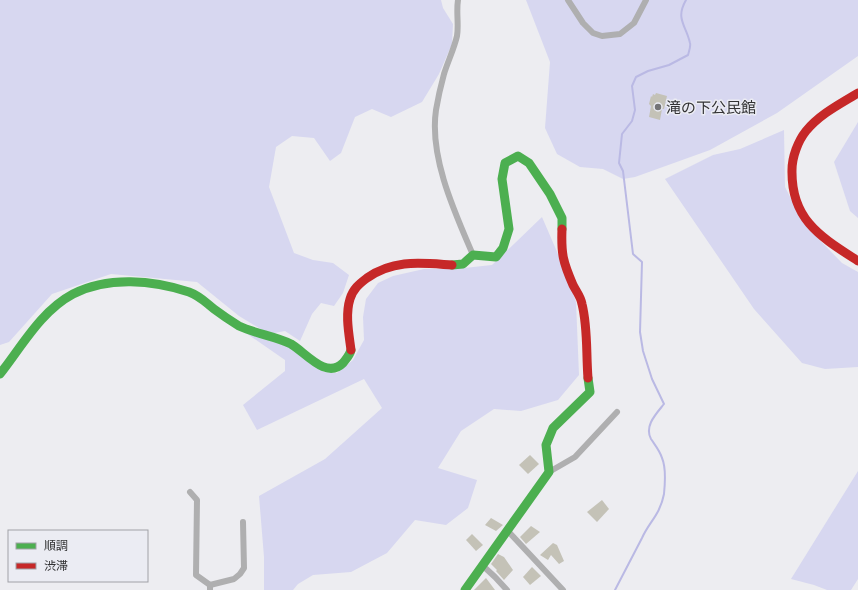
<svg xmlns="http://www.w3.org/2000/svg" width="858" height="590" font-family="Mulish,'Noto Sans JP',sans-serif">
<rect width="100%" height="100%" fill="#ededf1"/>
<g fill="#d7d7f0">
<path d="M0,0H441L443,8L453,24L452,44L439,74L422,102L391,117L372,109L355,117L341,153L330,161L314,138L292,136L276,147L269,187L294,253L313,260L333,263L349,275L343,293L334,306L321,303L312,314L300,341L285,331L269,334L239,316L197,282L111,274L52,294L9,342L0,345Z"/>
<path d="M526,0H858V56L777,113L710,150L635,177L623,179L603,169L580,167L557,154L545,128L550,62Z"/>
<path d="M858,122V218L850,211L834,162Z"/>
<path d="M784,130L785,187L804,224L842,263L858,272V367L825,369L802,363L754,309L665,179L713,155L740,149Z"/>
<path d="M542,217L561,261L576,302L579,375L558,400L521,411L494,409L461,431L438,468L477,480L468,508L446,525L415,520L387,553L351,572L313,575L298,584L293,590H264V557L259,496L325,459L382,408L364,379L257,430L243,405L285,371V360L220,315L290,347L324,372L337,373L353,360L364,340L363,317L366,299L378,283L393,276L424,269L464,268L492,265Z"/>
<path d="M858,471V579L851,590H827L814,585L791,579Z"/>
</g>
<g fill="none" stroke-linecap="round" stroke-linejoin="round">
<path stroke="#bab9e4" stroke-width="2" d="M615,590C624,573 633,555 642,538C649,522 660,515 664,494C665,484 666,467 662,458C660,451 655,445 651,439C644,426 656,414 664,404L652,379L643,351L640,332L642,262L633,254L623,171L619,163L622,134L632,121L635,110L632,86L636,77L648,71L669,65L688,55C689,51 691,46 690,43C686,25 675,19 686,0"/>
</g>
<g fill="#c4c2b7">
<path d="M656,93L667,96L664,109H662L660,120L649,117L651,106L649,104L651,96L652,97L653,94L655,95Z"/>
<path d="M530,455L539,464L528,474L519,465Z"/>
<path d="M602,500L609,509L597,522L587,512Z"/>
<path d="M491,518L503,525L496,531L485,525Z"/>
<path d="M531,526L540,532L526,544L520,537Z"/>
<path d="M472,534L483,545L476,551L466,540Z"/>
<path d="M553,543L557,545L564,561L559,564L551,555L548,560L540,555Z"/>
<path d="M498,554L504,557L513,570L504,580L496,571L497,570L491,564Z"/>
<path d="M532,567L541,576L530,585L523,577Z"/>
<path d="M486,578L495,590H474Z"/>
</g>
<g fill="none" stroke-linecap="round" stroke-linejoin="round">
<g stroke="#afafb0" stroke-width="6">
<path d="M458,0C456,12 459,25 457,36C454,49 448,61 444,74C441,85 438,98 436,110C429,157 455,213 473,255"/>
<path d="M568,0L583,23L593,33L602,36L620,34L634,23L646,0"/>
<path d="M549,472L575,457L617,412"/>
<path d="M190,492L197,500L196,575L210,585V590"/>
<path d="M507,530L563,590"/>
<path d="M482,565L495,577L507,590"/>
<path d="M210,585L234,579L240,574L244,568L243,522"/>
</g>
<g stroke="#4caf50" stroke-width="9">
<path d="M452,265L463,264L473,255L496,257L503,248L509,229L502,179L505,163L518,156L529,163L550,194L562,218V229"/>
<path d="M0,374C22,346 41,311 73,294C108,276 153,280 189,292C200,296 205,302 214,309C222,315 231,321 239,326C256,334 275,336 291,344C305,352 326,380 343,363C346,359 350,355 351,350"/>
<path d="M465,590L549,472L546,445L553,428L590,392L588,378"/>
</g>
<g stroke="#c62828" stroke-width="9">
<path d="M858,93C840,104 820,114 806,131C798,141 792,157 792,170C791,220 821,237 858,261"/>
<path d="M562,229C561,254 563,262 573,285C576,291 581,297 582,304C588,328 586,353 588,378"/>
<path d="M351,350C349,334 345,315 350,299C353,289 359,284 367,278C394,259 421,263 452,265"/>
</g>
</g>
<circle fill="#747477" stroke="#ebecf3" stroke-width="1.5" cx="658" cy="107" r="4"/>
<g text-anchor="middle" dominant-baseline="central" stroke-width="3" stroke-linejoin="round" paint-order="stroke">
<g font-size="15" fill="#333335" stroke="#ebecf3" text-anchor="start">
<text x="666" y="107">滝の下公民館</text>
</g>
</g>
<rect x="8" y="530" width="140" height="52" fill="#ebecf3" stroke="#a1a2a7"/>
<rect x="16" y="543" width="20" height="6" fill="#4caf50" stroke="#a1a2a7"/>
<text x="44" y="550" font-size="12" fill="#333335">順調</text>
<rect x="16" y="563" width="20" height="6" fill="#c62828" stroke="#a1a2a7"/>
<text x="44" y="570" font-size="12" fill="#333335">渋滞</text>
</svg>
